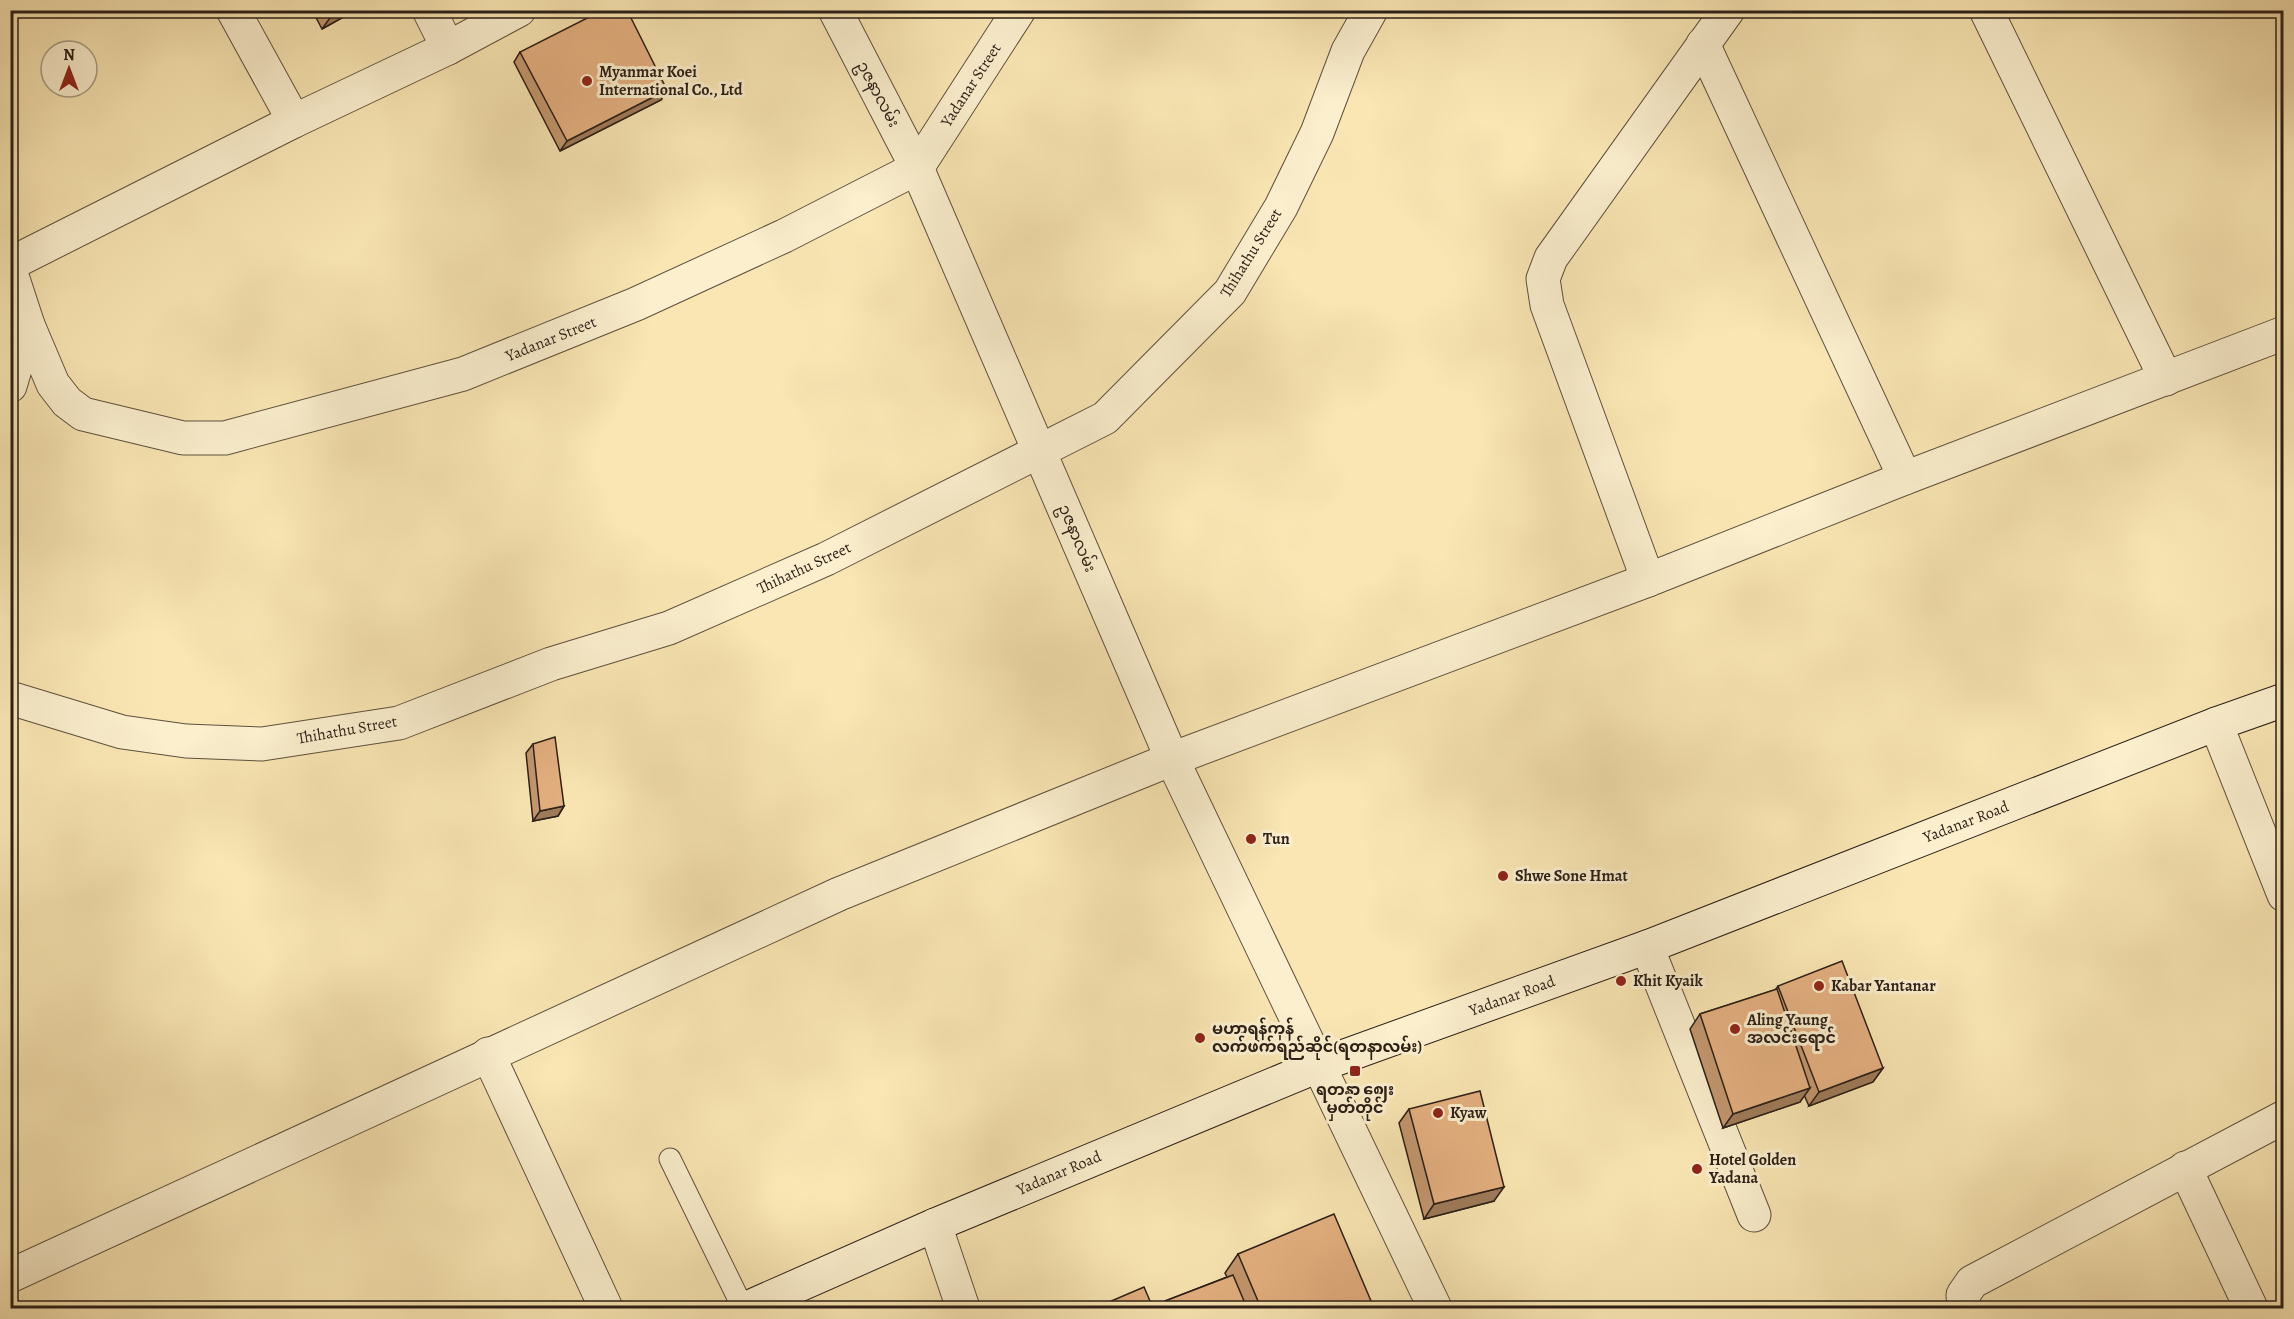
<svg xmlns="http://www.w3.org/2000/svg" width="2294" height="1319" font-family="Alegreya,'Noto Sans Myanmar',serif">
<rect width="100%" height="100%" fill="#f9e6b3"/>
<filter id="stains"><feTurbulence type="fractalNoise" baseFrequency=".00333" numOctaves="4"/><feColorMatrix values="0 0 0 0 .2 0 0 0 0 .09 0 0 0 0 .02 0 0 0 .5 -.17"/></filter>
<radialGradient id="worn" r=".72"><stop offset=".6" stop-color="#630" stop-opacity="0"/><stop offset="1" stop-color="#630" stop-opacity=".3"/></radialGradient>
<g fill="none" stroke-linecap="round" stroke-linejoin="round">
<g stroke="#5e513e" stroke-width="23">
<path id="service" d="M670,1159L743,1308"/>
</g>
<g stroke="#5e513e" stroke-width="35">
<g id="minor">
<path d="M233,10L294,121"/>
<path d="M429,10L448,48"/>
<path d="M835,10L917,168L1172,759L1435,1308"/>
<path d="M1986,10L2166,379"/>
<path d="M1703,44L1905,478"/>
<path d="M10,264L294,121L448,48L519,10"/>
<path d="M10,270L28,325L53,384L67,402L83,414L183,438H225L463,374L636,304L784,236L917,168L1019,10"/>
<path d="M10,386L28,325"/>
<path d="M1648,580L1547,305L1543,279L1551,258L1728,10"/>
<path d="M10,698L122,732L186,741L262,744L399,723L551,664L669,628L826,559L1105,418L1230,292L1281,207L1317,133L1348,51L1371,10"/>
<path d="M2216,724L2284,895"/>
<path d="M1647,947L1754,1215"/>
<path d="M488,1054L606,1308"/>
<path d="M2185,1168L2251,1308"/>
<path d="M935,1225L963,1308"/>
<path d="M10,1276L839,894L1172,759L1648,580L1905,478L2284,333"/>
<path d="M1964,1308L1963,1295L1972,1282L2284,1117"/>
</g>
</g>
<g stroke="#2b1f17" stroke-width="35">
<path id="secondary" d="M747,1308L935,1225L1320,1065L1647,947L2216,724L2284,700"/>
</g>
<use href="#service" stroke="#fbefce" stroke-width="21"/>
<use href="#minor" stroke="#fbefce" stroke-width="33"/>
<use href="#secondary" stroke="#fbefce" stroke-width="33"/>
</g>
<g fill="#c4976e" stroke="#2b1f17" stroke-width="1.5">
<path d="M312,10H356L322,29Z"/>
<path d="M520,52L661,100L560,151L514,62Z"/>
<path d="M533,744L564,806L558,816L533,821L526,753Z"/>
<path d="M1778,986L1883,1068L1873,1082L1809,1106L1804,1095L1800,1102L1723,1128L1690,1029L1700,1014L1775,990Z"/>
<path d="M1409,1109L1494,1201L1424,1219L1399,1123Z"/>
<path d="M1238,1254L1374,1308H1160L1165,1301L1227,1277L1225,1273Z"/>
</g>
<g fill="#a07b5a" stroke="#2b1f17" stroke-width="1.5">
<path d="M339,10H356L322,29L332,15Z"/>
<path d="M667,90L661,100L560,151L567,141Z"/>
<path d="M564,806L558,816L533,821L540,811Z"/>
<path d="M1883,1068L1873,1082L1809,1106L1819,1092Z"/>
<path d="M1810,1088L1800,1102L1723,1128L1733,1114Z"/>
<path d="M1504,1187L1494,1201L1424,1219L1434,1204Z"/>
</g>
<g fill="#e4b080" stroke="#2b1f17" stroke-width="1.5">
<path d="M330,10H339L332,15Z"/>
<path d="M603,10H627L667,90L567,141L520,52Z"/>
<path d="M555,737L564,806L540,811L533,744Z"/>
<path d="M1842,961L1883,1068L1819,1092L1778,986Z"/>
<path d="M1777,989L1810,1088L1733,1114L1700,1014Z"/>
<path d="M1480,1091L1504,1187L1434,1204L1409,1109Z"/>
<path d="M1334,1214L1374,1308H1261L1238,1254Z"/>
<path d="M1233,1275L1247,1308H1168L1165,1301Z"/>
<path d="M1144,1287L1153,1308H1095Z"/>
</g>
<g fill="#8f2418" stroke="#fbefce" stroke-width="2">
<circle cx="587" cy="81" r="6"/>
<circle cx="1251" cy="839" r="6"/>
<circle cx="1503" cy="876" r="6"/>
<circle cx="1621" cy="981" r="6"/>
<circle cx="1819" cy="986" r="6"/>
<circle cx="1735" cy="1029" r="6"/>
<circle cx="1200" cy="1038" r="6"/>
<rect x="1349" y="1065" width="12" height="12" rx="3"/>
<circle cx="1438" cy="1113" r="6"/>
<circle cx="1697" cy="1169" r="6"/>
</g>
<g text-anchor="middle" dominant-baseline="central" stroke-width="6" stroke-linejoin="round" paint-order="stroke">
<g font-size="16" font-weight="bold" fill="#2b1f17" stroke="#fbefce" text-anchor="start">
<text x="599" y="72">Myanmar Koei<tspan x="599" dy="18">International Co., Ltd</tspan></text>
<text x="1263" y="839">Tun</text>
<text x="1515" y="876">Shwe Sone Hmat</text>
<text x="1633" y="981">Khit Kyaik</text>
<text x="1831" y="986">Kabar Yantanar</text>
<text x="1747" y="1020">Aling Yaung<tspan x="1747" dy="18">အလင်းရောင်</tspan></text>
<text x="1212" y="1029">မဟာရန်ကုန်<tspan x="1212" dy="18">လက်ဖက်ရည်ဆိုင်(ရတနာလမ်း)</tspan></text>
<text x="1355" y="1090" text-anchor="middle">ရတနာ ဈေး<tspan x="1355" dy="18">မှတ်တိုင်</tspan></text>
<text x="1450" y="1113">Kyaw</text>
<text x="1709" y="1160">Hotel Golden<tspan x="1709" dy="18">Yadana</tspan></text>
</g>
<g font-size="16" fill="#2b1f17" stroke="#fbefce">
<text transform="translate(971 85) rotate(-57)">Yadanar Street</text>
<text transform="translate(878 94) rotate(62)">ဥဇနာလမ်း</text>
<text transform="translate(1251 253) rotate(-58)">Thihathu Street</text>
<text transform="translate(551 339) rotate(-22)">Yadanar Street</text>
<text transform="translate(1077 538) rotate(67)">ဥဇနာလမ်း</text>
<text transform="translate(804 568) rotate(-25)">Thihathu Street</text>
<text transform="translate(347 730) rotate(-10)">Thihathu Street</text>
<text transform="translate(1966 822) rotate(-21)">Yadanar Road</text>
<text transform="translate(1512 996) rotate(-20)">Yadanar Road</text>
<text transform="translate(1059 1173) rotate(-23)">Yadanar Road</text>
</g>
</g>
<rect width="2294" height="1319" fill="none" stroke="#f9e6b3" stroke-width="36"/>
<rect x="12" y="12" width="2270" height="1295" fill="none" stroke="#2b1f17" stroke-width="3"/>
<rect x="18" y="18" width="2258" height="1283" fill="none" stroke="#2b1f17" stroke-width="1.5"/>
<g transform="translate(69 69)"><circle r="28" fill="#fbefce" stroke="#a89c85" stroke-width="1.5"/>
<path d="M0-4.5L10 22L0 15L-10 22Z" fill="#8f2418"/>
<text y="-9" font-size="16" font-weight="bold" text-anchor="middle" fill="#2b1f17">N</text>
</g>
<rect width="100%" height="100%" filter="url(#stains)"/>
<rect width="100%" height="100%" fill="url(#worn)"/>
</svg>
